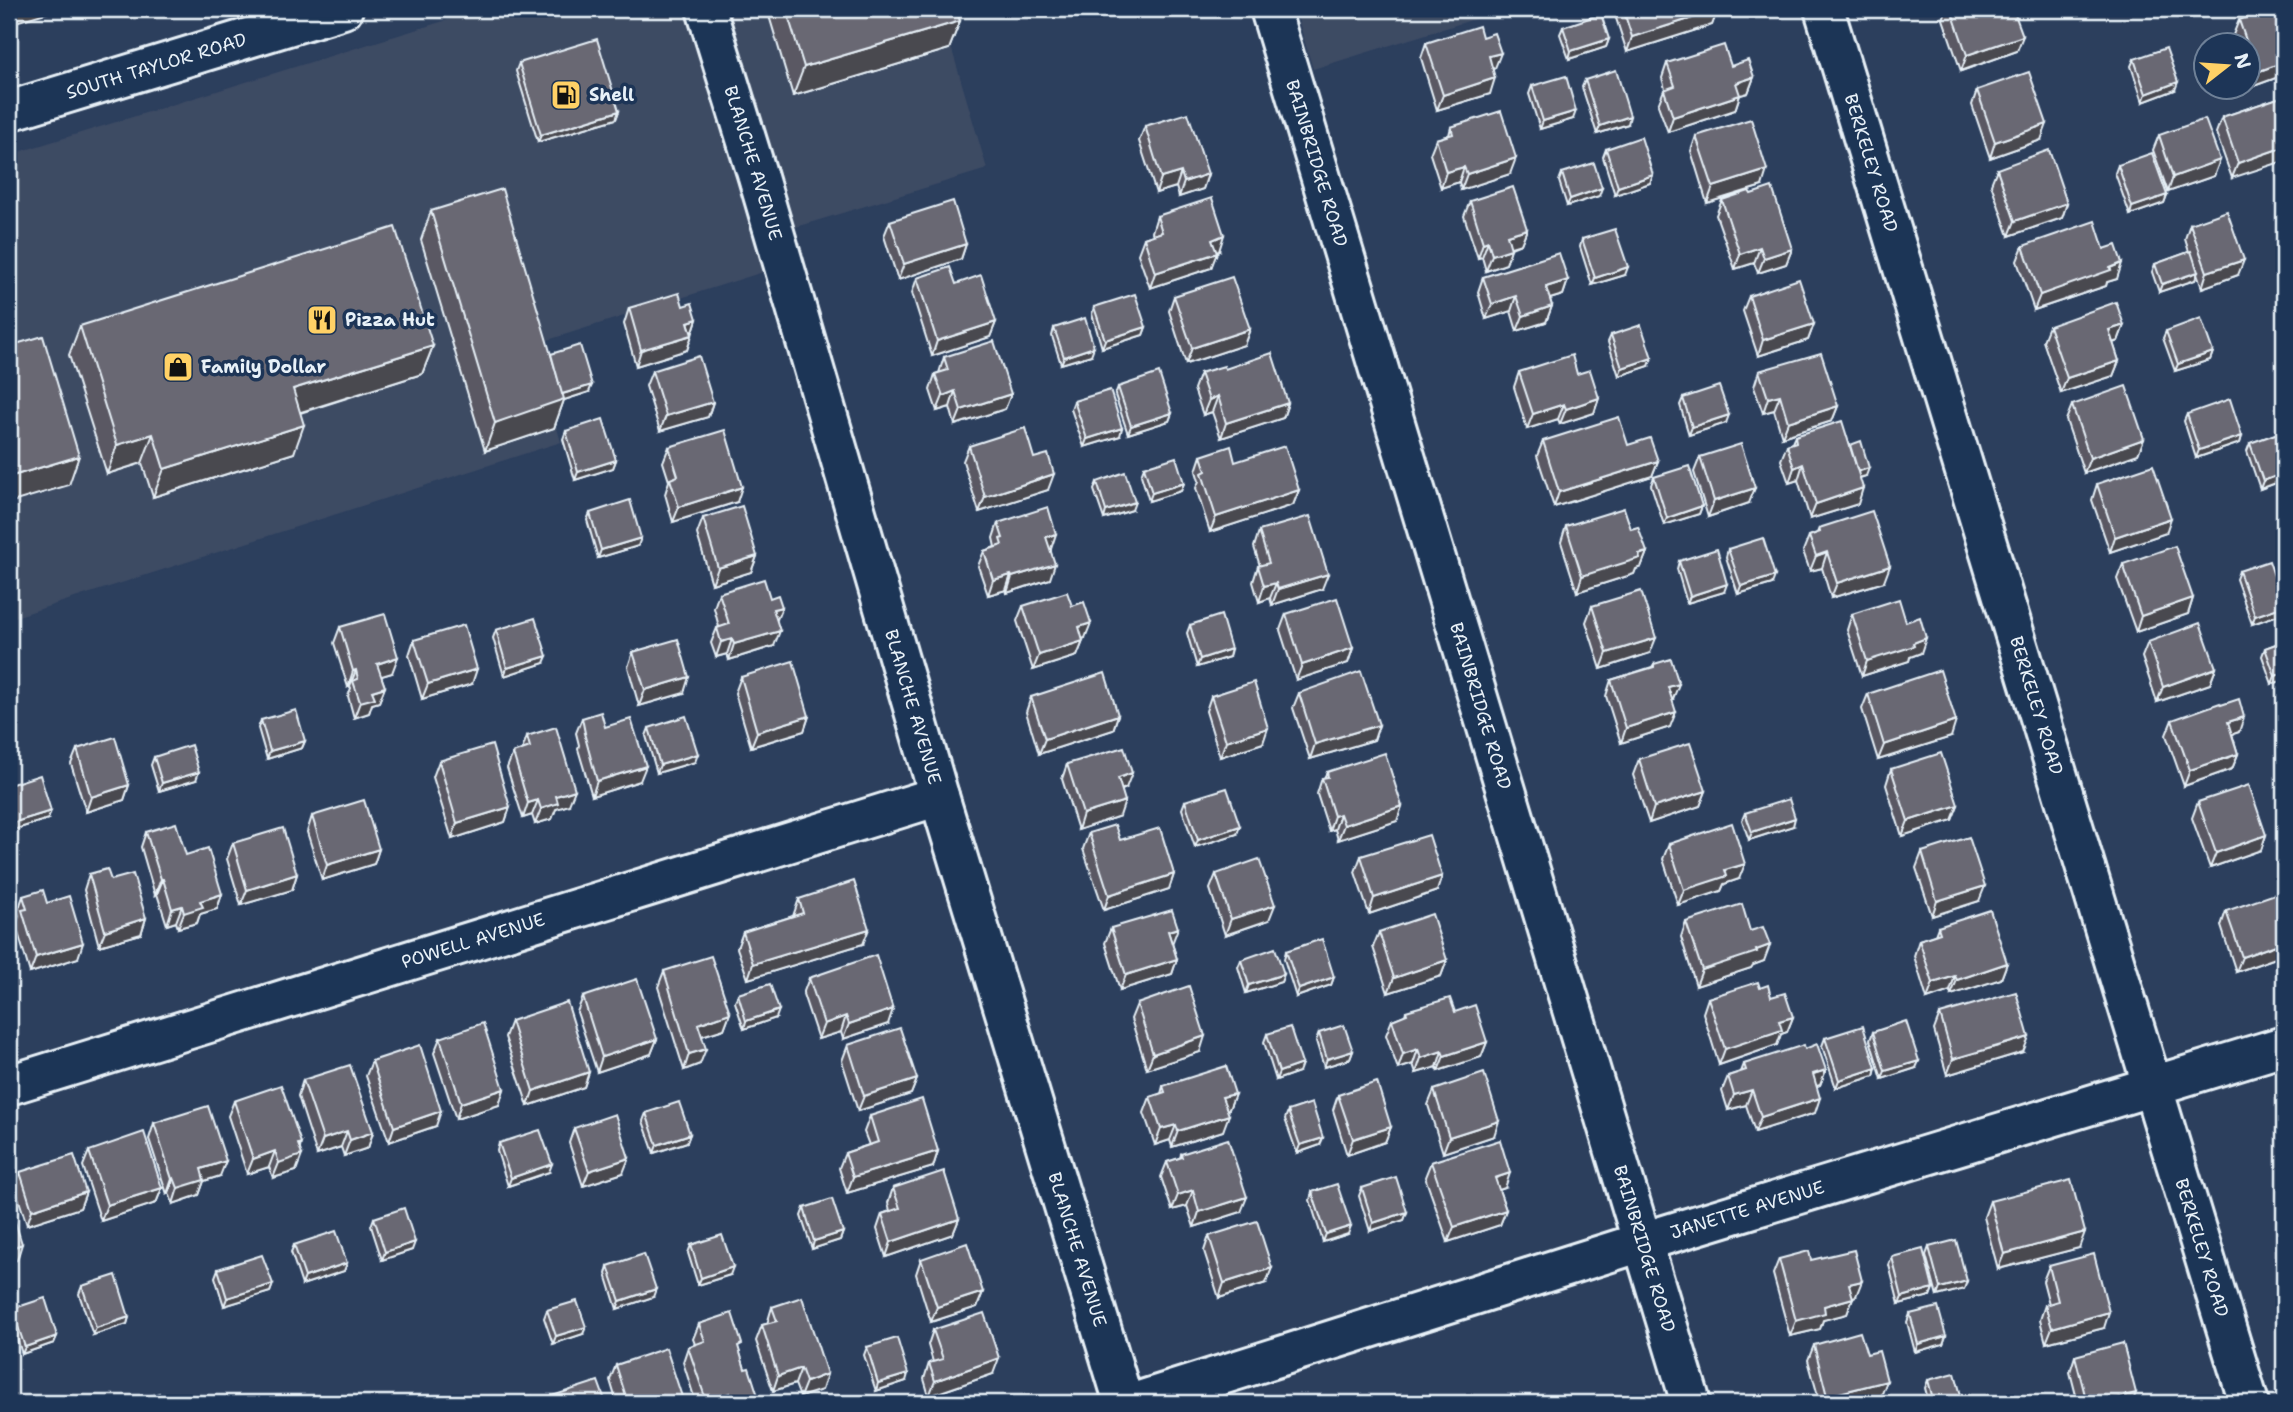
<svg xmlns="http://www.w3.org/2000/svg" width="2293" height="1412" font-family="'Shantell Sans',sans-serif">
<rect width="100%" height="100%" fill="#2c3f5d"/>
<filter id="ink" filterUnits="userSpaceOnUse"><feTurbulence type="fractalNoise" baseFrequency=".0143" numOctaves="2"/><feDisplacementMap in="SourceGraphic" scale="14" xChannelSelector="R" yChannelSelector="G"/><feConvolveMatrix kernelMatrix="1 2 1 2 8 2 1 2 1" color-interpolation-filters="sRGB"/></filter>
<g filter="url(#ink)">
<g fill="#3e4b64">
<path d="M483,9H940L987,169L796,227L770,145L729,158L763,272L532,345L561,442L9,619V155Z"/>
<path d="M1295,9H1507L1313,69Z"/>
</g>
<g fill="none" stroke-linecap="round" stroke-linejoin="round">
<g stroke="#e8f1f8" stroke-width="44">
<g id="street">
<path id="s1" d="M706,9L757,174L939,796L1124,1403"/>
<path id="s2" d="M1270,9L1691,1403"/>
<path id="s3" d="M1824,9L2249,1403"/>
<path id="s4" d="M9,1085L939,796"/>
<path id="s5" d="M1133,1403L1642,1242L2284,1046"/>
</g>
</g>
<g stroke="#e8f1f8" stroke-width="44">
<g id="secondary">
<path id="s6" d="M9,111L343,9"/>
</g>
</g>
<use href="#street" stroke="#1d3557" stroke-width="38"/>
<use href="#secondary" stroke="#1d3557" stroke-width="38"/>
</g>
<g fill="#5a5963" stroke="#e8f1f8" stroke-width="2">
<path d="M767,9H956L960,21L949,49L793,96Z"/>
<path d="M1613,9H1717L1712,25L1627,52Z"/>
<path d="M1947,9H2013L2017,51L1961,71L1943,19Z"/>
<path d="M2284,9V75L2251,87L2248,75V46H2237L2233,35L2239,20Z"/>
<path d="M1563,27L1609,39L1606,47L1569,59L1560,34Z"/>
<path d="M1482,37L1495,68L1493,69L1490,94L1437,110L1421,58L1426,43Z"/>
<path d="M2134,59L2175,90L2143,102L2131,66Z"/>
<path d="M519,63L619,111L616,119L538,142L516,71Z"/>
<path d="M1667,63L1731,66L1754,77L1748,93L1740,95L1735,110L1668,132L1658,105L1664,90L1665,89L1662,78Z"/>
<path d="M1585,80L1628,124L1597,134L1582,87Z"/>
<path d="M1532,86L1573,119L1540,129L1529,94Z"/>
<path d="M1977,90L2041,140L1990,158L1972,105Z"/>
<path d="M2284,96L2232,178L2216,133L2222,117Z"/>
<path d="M1145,126L1208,174L1203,189L1179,197L1176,187L1156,193L1139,141Z"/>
<path d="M1451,127L1510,174L1461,190L1459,182L1441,188L1430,154L1436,139L1449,135Z"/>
<path d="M2159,135L2220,160L2214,176L2168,192L2153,150Z"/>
<path d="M1696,136L1762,186L1707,203L1691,151Z"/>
<path d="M1606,149L1653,175L1650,183L1615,195L1603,157Z"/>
<path d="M2118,165L2167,195L2164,203L2130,215L2115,173Z"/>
<path d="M1997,169L2067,203L2062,218L2009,236L1991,184Z"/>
<path d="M1562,173L1599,196L1567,206L1559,181Z"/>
<path d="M1722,200L1792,249L1786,264L1758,273L1754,263L1735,269L1716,215Z"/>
<path d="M1470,201L1527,229L1521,244L1511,248L1506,264L1486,271L1482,257L1478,258L1464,216Z"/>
<path d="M431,211L551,354L589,392L564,400L554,428L485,451L421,240Z"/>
<path d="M1157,216L1219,251L1216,252L1211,268L1150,288L1138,254L1144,238L1153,235L1152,232Z"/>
<path d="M890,221L966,244L961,259L898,280L884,236Z"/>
<path d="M2190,224L2238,275L2202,288L2197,274L2195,280L2159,292L2152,272L2155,264L2189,252L2185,239Z"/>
<path d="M1582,239L1625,275L1592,285L1580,247Z"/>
<path d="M2023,246L2104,249L2117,279L2107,282L2106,286L2034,310L2017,261Z"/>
<path d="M1483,277L1568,280L1563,295L1550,299L1552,306L1546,322L1517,331L1511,311L1486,319L1478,292Z"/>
<path d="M917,278L956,284L996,322L990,337L932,356L912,293Z"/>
<path d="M1174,296L1250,329L1244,345L1186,364L1169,311Z"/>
<path d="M1749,296L1814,324L1808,340L1758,356L1743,311Z"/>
<path d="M683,306L697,319L687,350L636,366L624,324L629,308Z"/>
<path d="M1094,307L1146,327L1143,335L1102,348L1092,314Z"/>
<path d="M2124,325L2118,341L2113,343L2119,361L2113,376L2061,393L2043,341L2049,326Z"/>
<path d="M80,326L433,346L422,374L300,413L294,453L153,497L142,463L107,474L69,355Z"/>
<path d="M1054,328L1091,355L1061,364L1052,336Z"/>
<path d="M2166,331L2213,352L2210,360L2175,371L2163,338Z"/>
<path d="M1611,335L1649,366L1619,376L1608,342Z"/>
<path d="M944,357L1011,394L1005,409L955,425L950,407L937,411L930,390L935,374L939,373Z"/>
<path d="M1225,369L1288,403L1283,418L1221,438L1212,412L1203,415L1194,389L1200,373Z"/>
<path d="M652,371L713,402L708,417L660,431L646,386Z"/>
<path d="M1759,371L1838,406L1832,421L1782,437L1774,410L1763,413L1754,387Z"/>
<path d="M1519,372L1577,374L1599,398L1594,413L1560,424L1558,419L1527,429L1514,387Z"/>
<path d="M1118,387L1172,413L1169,421L1128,434L1115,395Z"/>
<path d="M1683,398L1726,423L1689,435L1680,405Z"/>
<path d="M1074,401L1120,436L1084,447L1071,409Z"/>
<path d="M2072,405L2144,439L2138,454L2084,473L2066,420Z"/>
<path d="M2187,414L2242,436L2240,443L2196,458L2184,421Z"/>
<path d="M566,431L616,460L613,468L575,480L563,439Z"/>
<path d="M2284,431V480L2260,489L2247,451L2250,443Z"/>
<path d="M1795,436L1850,445L1866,476L1860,478L1858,504L1810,519L1798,480L1789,483L1781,460L1787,445L1792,443Z"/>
<path d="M1543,441L1628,445L1658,461L1652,476L1554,507L1537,456Z"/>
<path d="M969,446L1034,458L1048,490L979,512L963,461Z"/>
<path d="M669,447L737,502L673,522L665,494L669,481L663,462Z"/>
<path d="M1201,456L1235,462L1299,490L1293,505L1210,532L1196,488L1199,481L1196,471Z"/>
<path d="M1700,457L1749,503L1708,517L1694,472Z"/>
<path d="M1144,467L1184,483L1181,491L1149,501L1141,475Z"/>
<path d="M1654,477L1702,506L1699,514L1664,525L1651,485Z"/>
<path d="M1097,482L1132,510L1104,519L1094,490Z"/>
<path d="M2097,484L2166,533L2110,552L2092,500Z"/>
<path d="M590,513L638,546L598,558L587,520Z"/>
<path d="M703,518L757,556L751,572L712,584L697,534Z"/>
<path d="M998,523L1051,549L1050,579L1007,593L1006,590L988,595L978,566L984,551L995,547L993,538Z"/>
<path d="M1566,526L1631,529L1647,552L1641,567L1636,569L1634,574L1577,592L1561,542Z"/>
<path d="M1819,528L1884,582L1831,598L1822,568L1810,571L1803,551L1809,536L1817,533Z"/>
<path d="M1259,531L1322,589L1272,605L1270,598L1259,602L1253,582L1258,566H1260L1254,547Z"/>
<path d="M1728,549L1772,584L1738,594L1726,557Z"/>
<path d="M1679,561L1724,592L1687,603L1677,569Z"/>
<path d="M2123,564L2193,598L2188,614L2136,632L2117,579Z"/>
<path d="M2239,571L2284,606L2281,614L2252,624L2236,579Z"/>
<path d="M719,593L774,646L729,660L727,654L716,657L711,643L717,628L719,627L714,608Z"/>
<path d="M1023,606H1072L1085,638L1082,639L1083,641L1077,656L1033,670L1017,621Z"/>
<path d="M1592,606L1650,653L1601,669L1586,622Z"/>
<path d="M1286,614L1353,648L1348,663L1296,680L1280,630Z"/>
<path d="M1852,614L1906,622L1921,653L1910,657L1909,661L1862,676L1847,630Z"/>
<path d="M1190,625L1229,657L1197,667L1187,633Z"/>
<path d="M340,627L392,673L381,676L385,687L379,702L372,704L369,713L354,718L348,696L351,688L350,686L348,687L334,643Z"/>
<path d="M496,630L544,663L504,676L493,638Z"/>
<path d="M414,640L472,684L422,699L409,655Z"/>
<path d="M2284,641V680L2272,684L2262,656L2265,648Z"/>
<path d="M2148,642L2216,668L2210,684L2157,702L2142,657Z"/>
<path d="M633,652L684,693L639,706L628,667Z"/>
<path d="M1654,664L1673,699H1672L1670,727L1621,743L1606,696L1611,680L1652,667Z"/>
<path d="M741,677L809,716L804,731L751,747L735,693Z"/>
<path d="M1299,693L1379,725L1374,740L1310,759L1293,708Z"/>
<path d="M1868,694L1951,737L1878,760L1862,709Z"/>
<path d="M1211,696L1263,743L1220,757L1206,711Z"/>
<path d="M1031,697L1118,715L1113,730L1039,754L1026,712Z"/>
<path d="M582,718L605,727L640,781L592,796L578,749L579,745L576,733Z"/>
<path d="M261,720L305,741L302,748L267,759L258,728Z"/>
<path d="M2172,720L2239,732L2232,734L2238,754L2232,769L2184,786L2166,735Z"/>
<path d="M649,728L695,762L657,773L646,736Z"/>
<path d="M527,736L569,805L556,809L552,819L535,824L532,815L523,818L507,768L513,753L522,750Z"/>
<path d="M77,749L129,785L124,800L86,812L71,764Z"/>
<path d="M154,757L196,780L159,791L151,765Z"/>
<path d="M1639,759L1706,791L1700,806L1649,823L1633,775Z"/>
<path d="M439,761L510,807L505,822L452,839L433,777Z"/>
<path d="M1067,764L1126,788L1122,790L1120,816L1078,830L1062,779Z"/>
<path d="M1891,769L1958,805L1952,820L1902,836L1886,785Z"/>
<path d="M1327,772L1402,806L1397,821L1338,840L1335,829L1329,831L1317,794L1322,778H1324Z"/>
<path d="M9,785L48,819L10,831Z"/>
<path d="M1185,801L1237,834L1195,847L1182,809Z"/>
<path d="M2198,802L2266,835L2261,850L2210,868L2192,818Z"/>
<path d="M1745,813L1793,826L1749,840L1742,820Z"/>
<path d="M312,816L379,849L374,864L322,880L307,832Z"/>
<path d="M146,832L186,855L222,894L217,909L200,914L197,923L178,928L176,922L167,925L157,894L155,895L141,847Z"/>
<path d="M1089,833L1120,840L1174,874L1169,889L1104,910L1083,849Z"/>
<path d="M233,843L297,874L292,890L241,905L227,859Z"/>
<path d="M1669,844L1739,879L1724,884L1721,891L1678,905L1663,859Z"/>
<path d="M1922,852L1979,901L1932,916L1916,868Z"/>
<path d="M1361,856L1437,891L1369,914L1355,872Z"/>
<path d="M89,874L111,880L146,918L141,934L99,946L84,890Z"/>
<path d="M1216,874L1269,920L1225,935L1210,889Z"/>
<path d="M23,896L47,903L78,958L30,973L16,926L19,916L18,911Z"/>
<path d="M799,899L863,944L748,979L737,948L743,932L793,916Z"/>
<path d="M2226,911L2284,912V955L2236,972L2221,926Z"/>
<path d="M1686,922L1750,931L1764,961L1753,965L1751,968L1696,986L1681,937Z"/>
<path d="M1938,927L2007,963L2001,979L1951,995L1950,991L1927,999L1914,956L1919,940L1935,935Z"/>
<path d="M1111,928L1172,943L1177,959L1172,974L1120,990L1105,943Z"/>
<path d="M1379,932L1447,960L1441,976L1388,993L1373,947Z"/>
<path d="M1286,951L1334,977L1331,985L1296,997L1284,959Z"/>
<path d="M1241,960L1284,974L1281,982L1246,993L1238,967Z"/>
<path d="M664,971L730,1013L724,1029L702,1036L700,1064L684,1070L658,987Z"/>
<path d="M809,978L888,1024L843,1039L841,1032L818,1039L803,994Z"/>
<path d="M1760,988L1771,997L1793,1017L1787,1032L1781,1034L1777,1045L1719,1065L1703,1013L1708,998Z"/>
<path d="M738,994L776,1018L744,1029L735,1002Z"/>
<path d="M583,997L657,1039L651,1054L597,1072L577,1012Z"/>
<path d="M1137,1004L1200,1052L1147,1069L1131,1019Z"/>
<path d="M1406,1011L1455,1012L1487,1042L1481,1057L1438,1071L1437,1067L1416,1073L1413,1064L1398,1069L1386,1035L1392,1020L1405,1015Z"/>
<path d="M1940,1014L2023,1052L1947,1075L1934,1030Z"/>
<path d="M511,1021L589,1072L584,1087L528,1106L505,1037Z"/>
<path d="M1873,1032L1916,1068L1882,1079L1870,1040Z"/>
<path d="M1319,1033L1353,1051L1350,1059L1324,1067L1316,1041Z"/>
<path d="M1267,1034L1299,1072L1276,1080L1264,1042Z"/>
<path d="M440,1038L504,1089L499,1105L456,1119L434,1053Z"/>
<path d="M1825,1038L1876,1068L1874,1076L1836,1088L1822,1046Z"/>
<path d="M848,1045L917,1079L911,1094L858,1111L842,1061Z"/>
<path d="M1805,1049L1826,1070L1820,1085L1817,1086L1815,1113L1755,1132L1746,1105L1728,1110L1722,1091L1728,1076L1741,1072L1744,1064Z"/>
<path d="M372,1061L436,1126L389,1142L366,1076Z"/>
<path d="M303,1080L373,1132L368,1148L344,1156L341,1147L317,1155L298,1096Z"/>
<path d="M1163,1086L1235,1094L1229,1109L1227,1110L1223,1131L1172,1147L1170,1140L1155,1145L1144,1113L1150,1097L1161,1094Z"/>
<path d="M1434,1090L1494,1136L1443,1153L1428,1105Z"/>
<path d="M1338,1095L1391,1127L1385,1142L1347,1155L1333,1110Z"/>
<path d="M234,1101L301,1143L296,1171L273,1178L269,1167L247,1174L228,1116Z"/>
<path d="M1288,1111L1320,1145L1297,1153L1285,1119Z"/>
<path d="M646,1113L690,1134L687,1142L654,1153L643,1121Z"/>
<path d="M870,1116L938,1151L933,1167L847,1193L839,1168L845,1153L869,1145L864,1132Z"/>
<path d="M154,1123L220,1176L204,1181L199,1195L173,1204L169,1193L167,1194L149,1139Z"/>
<path d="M574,1128L623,1173L583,1186L569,1143Z"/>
<path d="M499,1143L549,1172L508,1186L497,1151Z"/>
<path d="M89,1151L162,1188L156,1203L101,1221L83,1166Z"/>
<path d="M1181,1154L1241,1212L1194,1227L1187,1206L1172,1210L1161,1177L1167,1162L1180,1158Z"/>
<path d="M1431,1162L1505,1188L1499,1190L1506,1210L1500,1225L1448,1242L1425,1177Z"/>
<path d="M20,1172L86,1192L80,1208L27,1225L15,1188Z"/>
<path d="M893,1188L959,1219L953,1234L886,1257L877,1229L882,1214L890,1211L888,1203Z"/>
<path d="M1362,1188L1407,1212L1404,1220L1370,1231L1359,1196Z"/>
<path d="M1312,1192L1348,1234L1323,1242L1310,1200Z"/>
<path d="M1990,1201L2079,1248L1998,1269L1984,1217Z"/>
<path d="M804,1208L843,1232L840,1240L812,1249L801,1216Z"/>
<path d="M374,1218L412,1250L382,1260L371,1226Z"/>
<path d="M1209,1236L1266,1283L1219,1298L1204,1251Z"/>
<path d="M294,1245L347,1263L344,1271L302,1285L291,1252Z"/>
<path d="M691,1245L730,1275L698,1285L688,1253Z"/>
<path d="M1929,1247L1967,1281L1964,1289L1937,1296L1926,1255Z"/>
<path d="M1892,1257L1933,1288L1930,1296L1899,1304L1889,1265Z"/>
<path d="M921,1259L983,1292L977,1307L931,1322L916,1274Z"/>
<path d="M1779,1259L1811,1260L1856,1296L1853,1297L1847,1314L1823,1320L1820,1329L1790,1336L1773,1274Z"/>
<path d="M608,1266L653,1297L617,1309L606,1274Z"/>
<path d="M2049,1266L2104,1328L2046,1343L2040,1320L2045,1305L2049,1304L2043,1281Z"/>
<path d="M218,1269L273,1284L270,1292L224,1306L215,1277Z"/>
<path d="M82,1286L129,1317L127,1324L93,1335L79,1294Z"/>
<path d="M772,1307L827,1374L822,1390L800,1397L795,1384L773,1391L756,1341L762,1325L767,1324Z"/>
<path d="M12,1309L57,1336L54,1343L22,1354L10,1316Z"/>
<path d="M547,1310L583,1334L553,1344L544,1318Z"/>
<path d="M1910,1314L1946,1336L1943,1344L1915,1352L1907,1322Z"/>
<path d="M699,1324L739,1351L745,1369L759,1399L758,1403H696L683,1362L688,1347L695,1344L693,1339Z"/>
<path d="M933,1330L993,1374L929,1396L924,1379L929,1363L933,1362L928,1345Z"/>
<path d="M1814,1345L1867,1354L1881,1396L1853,1403H1820L1808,1360Z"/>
<path d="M867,1347L906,1381L876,1391L864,1355Z"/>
<path d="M2075,1356L2132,1403H2078L2070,1372Z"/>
<path d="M616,1365L684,1403H617L610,1380Z"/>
<path d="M1928,1380L1963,1403H1929L1925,1388Z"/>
<path d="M552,1396L606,1403H549Z"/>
</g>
<g fill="#4a4850" stroke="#e8f1f8" stroke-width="2">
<path d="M9,9H59L9,24Z"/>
<path d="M1718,10L1712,25L1627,52L1632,37Z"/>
<path d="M960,21L949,49L793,96L804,67Z"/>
<path d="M2023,36L2017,51L1961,71L1967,55Z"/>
<path d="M1609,39L1606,47L1569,59L1571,51Z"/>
<path d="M1501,53L1495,68L1483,72L1489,56Z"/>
<path d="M2284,62V75L2251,87L2257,72Z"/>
<path d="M1754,77L1748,93L1730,98L1736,83Z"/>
<path d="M1495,78L1490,94L1437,110L1443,95Z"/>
<path d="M2178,82L2175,90L2143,102L2146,94Z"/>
<path d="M1740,95L1735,110L1668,132L1673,117Z"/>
<path d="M619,111L616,119L538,142L541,135Z"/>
<path d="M1576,111L1573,119L1540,129L1543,121Z"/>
<path d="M1630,116L1628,124L1597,134L1600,126Z"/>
<path d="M2047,124L2041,140L1990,158L1995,142Z"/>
<path d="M2284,147V161L2232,178L2238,163Z"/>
<path d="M1516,158L1510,174L1461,190L1467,174Z"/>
<path d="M2220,160L2214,176L2168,192L2173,177Z"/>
<path d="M1464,167L1459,182L1441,188L1446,172Z"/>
<path d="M1767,170L1762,186L1707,203L1713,187Z"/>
<path d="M1181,172L1176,187L1156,193L1161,178Z"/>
<path d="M1208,174L1203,189L1179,197L1184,182Z"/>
<path d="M1653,175L1650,183L1615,195L1618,187Z"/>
<path d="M1602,188L1599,196L1567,206L1570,199Z"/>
<path d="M2167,195L2164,203L2130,215L2132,207Z"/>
<path d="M2067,203L2062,218L2009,236L2015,221Z"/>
<path d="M1527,229L1521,244L1501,250L1507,235Z"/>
<path d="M1224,235L1219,251L1207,255L1212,240Z"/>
<path d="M1488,241L1482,257L1478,258L1483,243Z"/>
<path d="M966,244L961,259L898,280L904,264Z"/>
<path d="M1760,247L1754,263L1735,269L1740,254Z"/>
<path d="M1511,249L1506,264L1486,271L1492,255Z"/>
<path d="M1792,249L1786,264L1758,273L1764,258Z"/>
<path d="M1217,253L1211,268L1150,288L1155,273Z"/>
<path d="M2244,260L2238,275L2202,288L2207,272Z"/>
<path d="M2122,263L2117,279L2107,282L2106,286L2034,310L2040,295Z"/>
<path d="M1628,267L1625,275L1592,285L1595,278Z"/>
<path d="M2198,272L2195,280L2159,292L2162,284Z"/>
<path d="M1568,280L1563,295L1540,302L1546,287Z"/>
<path d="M1516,296L1511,311L1486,319L1492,304Z"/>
<path d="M1552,306L1546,322L1517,331L1523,316Z"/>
<path d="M697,319L692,334L688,322Z"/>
<path d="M996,322L990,337L932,356L937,341Z"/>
<path d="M1814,324L1808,340L1758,356L1763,340Z"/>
<path d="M2124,325L2118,341L2103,346L2109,330Z"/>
<path d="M1146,327L1143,335L1102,348L1105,340Z"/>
<path d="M1250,329L1244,345L1186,364L1192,348Z"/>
<path d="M692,335L687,350L636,366L641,350Z"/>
<path d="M433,346L422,374L282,418L293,389Z"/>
<path d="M1094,347L1091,355L1061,364L1064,357Z"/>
<path d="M2213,352L2210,360L2175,371L2178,364Z"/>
<path d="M1652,358L1649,366L1619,376L1622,368Z"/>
<path d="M2119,361L2113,376L2061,393L2067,378Z"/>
<path d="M592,385L589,392L564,400L554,428L485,451L495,423L556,396Z"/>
<path d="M955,391L950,407L937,411L943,396Z"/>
<path d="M1011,394L1005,409L955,425L961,410Z"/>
<path d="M1780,395L1774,410L1763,413L1768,398Z"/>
<path d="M1218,396L1212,412L1203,415L1209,400Z"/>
<path d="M1599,398L1594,413L1560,424L1566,409Z"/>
<path d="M713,402L708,417L660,431L666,416Z"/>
<path d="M1288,403L1283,418L1221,438L1226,423Z"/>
<path d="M1564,404L1558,419L1527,429L1533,414Z"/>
<path d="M1838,406L1832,421L1782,437L1788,422Z"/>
<path d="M1172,413L1169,421L1128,434L1131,426Z"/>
<path d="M1729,415L1726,423L1689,435L1692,427Z"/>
<path d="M304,425L294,453L153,497L164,469Z"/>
<path d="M1122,428L1120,436L1084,447L1087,439Z"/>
<path d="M153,434L142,463L107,474L117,445Z"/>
<path d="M2242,436L2240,443L2196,458L2199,450Z"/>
<path d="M2144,439L2138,454L2084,473L2090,458Z"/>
<path d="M79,456L69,485L9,503V477Z"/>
<path d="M616,460L613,468L575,480L578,472Z"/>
<path d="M1658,461L1652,476L1554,507L1559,492Z"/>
<path d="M1803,464L1798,480L1789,483L1794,468Z"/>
<path d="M1869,468L1866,476L1851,480L1854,473Z"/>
<path d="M2284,473V480L2260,489L2263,481Z"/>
<path d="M1054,474L1048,490L979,512L985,497Z"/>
<path d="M1184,483L1181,491L1149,501L1152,493Z"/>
<path d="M742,487L737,502L673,522L679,507Z"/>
<path d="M1755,488L1749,503L1708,517L1714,501Z"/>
<path d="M1863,488L1858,504L1810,519L1816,504Z"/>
<path d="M1299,490L1293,505L1210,532L1216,517Z"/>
<path d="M1135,502L1132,510L1104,519L1106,511Z"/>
<path d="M1702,506L1699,514L1664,525L1667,518Z"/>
<path d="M2171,518L2166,533L2110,552L2115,537Z"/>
<path d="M1056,534L1051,549L1041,553L1046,537Z"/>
<path d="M641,538L638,546L598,558L601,550Z"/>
<path d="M1647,552L1641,567L1636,569L1634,574L1577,592L1582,576Z"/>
<path d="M1827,552L1822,568L1810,571L1816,556Z"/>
<path d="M757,556L751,572L712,584L718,568Z"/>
<path d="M1055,564L1050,579L1007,593L1012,577Z"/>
<path d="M1890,566L1884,582L1831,598L1837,583Z"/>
<path d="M1328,574L1322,589L1272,605L1278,589Z"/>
<path d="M1011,575L1006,590L988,595L993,580Z"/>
<path d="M1775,576L1772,584L1738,594L1741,586Z"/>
<path d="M1276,583L1270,598L1259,602L1264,586Z"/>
<path d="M1727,584L1724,592L1687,603L1690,596Z"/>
<path d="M2193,598L2188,614L2136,632L2141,616Z"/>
<path d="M2284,606L2281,614L2252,624L2255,616Z"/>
<path d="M782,607L776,622L773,609Z"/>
<path d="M1091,623L1085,638L1073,642L1079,627Z"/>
<path d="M780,631L774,646L729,660L734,644Z"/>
<path d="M1656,638L1650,653L1601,669L1607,653Z"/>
<path d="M1926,638L1921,653L1910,657L1909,661L1862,676L1867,661Z"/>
<path d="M732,639L727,654L716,657L721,642Z"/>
<path d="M1083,641L1077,656L1033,670L1039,655Z"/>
<path d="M1353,648L1348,663L1296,680L1302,665Z"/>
<path d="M1231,649L1229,657L1197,667L1200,659Z"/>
<path d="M547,656L544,663L504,676L507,668Z"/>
<path d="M398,657L392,673L372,679L377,664Z"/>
<path d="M2216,668L2210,684L2157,702L2163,687Z"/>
<path d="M477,669L472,684L422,699L428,684Z"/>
<path d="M356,670L350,686L348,687L353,671Z"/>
<path d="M2284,673V680L2272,684L2275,676Z"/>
<path d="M689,677L684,693L639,706L645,690Z"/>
<path d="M1679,684L1673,699L1663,702L1668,687Z"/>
<path d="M385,687L379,702L372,704L369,713L354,718L360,702L372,691Z"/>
<path d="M1676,712L1670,727L1621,743L1626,728Z"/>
<path d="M1118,715L1113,730L1039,754L1045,739Z"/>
<path d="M809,716L804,731L751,747L757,732Z"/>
<path d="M2244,717L2239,732L2222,738L2228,722Z"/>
<path d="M1956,721L1951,737L1878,760L1884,745Z"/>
<path d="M1379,725L1374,740L1310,759L1315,744Z"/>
<path d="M1268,728L1263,743L1220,757L1226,741Z"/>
<path d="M305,741L302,748L267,759L270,751Z"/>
<path d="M698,754L695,762L657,773L660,765Z"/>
<path d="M2238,754L2232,769L2184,786L2190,770Z"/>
<path d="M646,766L640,781L592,796L597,781Z"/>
<path d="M199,772L196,780L159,791L162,783Z"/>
<path d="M1132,773L1126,788L1112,793L1118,778Z"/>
<path d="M129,785L124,800L86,812L91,797Z"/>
<path d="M575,790L569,805L556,809L552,819L535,824L541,809L556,796Z"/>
<path d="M1706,791L1700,806L1649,823L1654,807Z"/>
<path d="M538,800L532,815L523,818L528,803Z"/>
<path d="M1125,801L1120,816L1078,830L1083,814Z"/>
<path d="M1958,805L1952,820L1902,836L1908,821Z"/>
<path d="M1402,806L1397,821L1338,840L1344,825Z"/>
<path d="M510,807L505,822L452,839L457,823Z"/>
<path d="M51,811L48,819L10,831L12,823Z"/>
<path d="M1340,814L1335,829L1329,831L1334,816Z"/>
<path d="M1795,818L1793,826L1749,840L1752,832Z"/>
<path d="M1240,826L1237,834L1195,847L1198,840Z"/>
<path d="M2266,835L2261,850L2210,868L2216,853Z"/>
<path d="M379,849L374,864L322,880L327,865Z"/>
<path d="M1745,864L1739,879L1724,884L1721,891L1678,905L1684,890L1725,870Z"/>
<path d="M297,874L292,890L241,905L247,890Z"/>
<path d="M1174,874L1169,889L1104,910L1109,895Z"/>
<path d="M1442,876L1437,891L1369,914L1374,898Z"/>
<path d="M161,879H163L157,894L155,895Z"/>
<path d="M1985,886L1979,901L1932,916L1937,901Z"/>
<path d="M222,894L217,909L200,914L197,923L178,928L184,913L200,901Z"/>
<path d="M1275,905L1269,920L1225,935L1231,919Z"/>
<path d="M182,906L176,922L167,925L172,909Z"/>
<path d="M146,918L141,934L99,946L105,931Z"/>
<path d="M1178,928L1172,944L1168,931Z"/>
<path d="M869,929L863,944L748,979L753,964Z"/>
<path d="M2284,942V955L2236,972L2242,957Z"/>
<path d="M83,943L78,958L30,973L36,957Z"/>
<path d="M1770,945L1764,961L1753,965L1751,968L1696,986L1702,970Z"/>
<path d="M1177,959L1172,974L1120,990L1126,975Z"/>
<path d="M1447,960L1441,976L1388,993L1394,978Z"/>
<path d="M14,963L9,978V965Z"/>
<path d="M2007,963L2001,979L1951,995L1957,980Z"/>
<path d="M1284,974L1281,982L1246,993L1249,985Z"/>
<path d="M1955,976L1950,991L1927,999L1933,983Z"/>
<path d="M1334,977L1331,985L1296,997L1299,989Z"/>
<path d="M893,1009L888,1024L843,1039L849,1024Z"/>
<path d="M779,1010L776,1018L744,1029L746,1021Z"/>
<path d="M730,1013L724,1029L692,1039L698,1024Z"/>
<path d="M846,1016L841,1032L818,1039L824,1024Z"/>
<path d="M1793,1017L1787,1032L1781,1034L1777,1045L1719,1065L1725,1049L1779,1021Z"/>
<path d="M1205,1036L1200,1052L1147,1069L1153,1054Z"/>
<path d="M2029,1037L2023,1052L1947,1075L1953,1059Z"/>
<path d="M657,1039L651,1054L597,1072L602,1057Z"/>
<path d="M1487,1042L1481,1057L1438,1071L1444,1056Z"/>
<path d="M706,1049L700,1064L684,1070L689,1054Z"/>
<path d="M1418,1049L1413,1064L1398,1069L1403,1054Z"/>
<path d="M1353,1051L1350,1059L1324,1067L1327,1059Z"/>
<path d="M1442,1051L1437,1067L1416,1073L1421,1058Z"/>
<path d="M1919,1061L1916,1068L1882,1079L1885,1071Z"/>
<path d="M1302,1064L1299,1072L1276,1080L1279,1072Z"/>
<path d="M1876,1068L1874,1076L1836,1088L1839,1080Z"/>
<path d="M1826,1070L1820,1085L1808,1089L1813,1074Z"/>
<path d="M589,1072L584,1087L528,1106L533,1091Z"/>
<path d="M917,1079L911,1094L858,1111L864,1096Z"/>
<path d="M504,1089L499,1105L456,1119L461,1103Z"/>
<path d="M1752,1090L1746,1105L1728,1110L1734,1095Z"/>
<path d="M1235,1094L1229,1109L1217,1113L1222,1097Z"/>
<path d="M1820,1098L1815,1113L1755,1132L1761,1117Z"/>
<path d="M441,1111L436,1126L389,1142L394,1127Z"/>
<path d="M1229,1115L1223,1131L1172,1147L1178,1131Z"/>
<path d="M1499,1121L1494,1136L1443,1153L1449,1137Z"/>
<path d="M1176,1125L1170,1140L1155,1145L1161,1129Z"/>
<path d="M1391,1127L1385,1142L1347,1155L1353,1139Z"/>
<path d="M347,1131L341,1147L317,1155L323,1139Z"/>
<path d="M373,1132L368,1148L344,1156L350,1140Z"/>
<path d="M690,1134L687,1142L654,1153L657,1145Z"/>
<path d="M1323,1138L1320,1145L1297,1153L1300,1145Z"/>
<path d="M301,1143L295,1157L302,1155L296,1171L273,1178L279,1163L298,1144Z"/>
<path d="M275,1151L269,1167L247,1174L253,1159Z"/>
<path d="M938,1151L933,1167L847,1193L853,1177Z"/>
<path d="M629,1158L623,1173L583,1186L589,1171Z"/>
<path d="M226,1161L220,1176L204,1181L199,1195L173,1204L178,1188L201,1169Z"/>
<path d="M552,1164L549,1172L508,1186L511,1178Z"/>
<path d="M1510,1173L1505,1188L1490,1193L1495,1178Z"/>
<path d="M174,1178L169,1193L167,1194L172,1179Z"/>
<path d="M162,1188L156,1203L101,1221L107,1205Z"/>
<path d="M1193,1190L1187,1206L1172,1210L1178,1195Z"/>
<path d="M86,1192L80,1208L27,1225L32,1210Z"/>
<path d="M1247,1197L1241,1212L1194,1227L1199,1212Z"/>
<path d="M1506,1210L1500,1225L1448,1242L1454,1227Z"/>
<path d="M1407,1212L1404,1220L1370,1231L1373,1223Z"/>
<path d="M959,1219L953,1234L886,1257L891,1242Z"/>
<path d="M1351,1226L1348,1234L1323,1242L1326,1234Z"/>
<path d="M843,1232L840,1240L812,1249L814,1241Z"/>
<path d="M2085,1232L2079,1248L1998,1269L2004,1254Z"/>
<path d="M415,1242L412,1250L382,1260L385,1252Z"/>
<path d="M22,1244L17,1260L9,1263V1249Z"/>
<path d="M347,1263L344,1271L302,1285L305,1277Z"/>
<path d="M733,1267L730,1275L698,1285L701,1278Z"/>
<path d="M1272,1268L1266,1283L1219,1298L1224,1283Z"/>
<path d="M1862,1281L1856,1296L1844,1300L1849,1284Z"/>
<path d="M1967,1281L1964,1289L1937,1296L1940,1288Z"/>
<path d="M273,1284L270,1292L224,1306L227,1298Z"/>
<path d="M1933,1288L1930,1296L1899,1304L1902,1297Z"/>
<path d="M656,1289L653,1297L617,1309L620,1301Z"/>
<path d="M983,1292L977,1307L931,1322L937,1307Z"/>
<path d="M1853,1298L1847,1314L1823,1320L1820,1329L1790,1336L1796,1321L1824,1306Z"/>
<path d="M2109,1312L2104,1328L2046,1343L2052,1328Z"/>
<path d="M129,1317L127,1324L93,1335L96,1328Z"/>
<path d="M586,1327L583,1334L553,1344L556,1336Z"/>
<path d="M57,1336L54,1343L22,1354L25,1347Z"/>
<path d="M1946,1336L1943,1344L1915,1352L1918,1344Z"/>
<path d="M999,1358L993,1374L929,1396L935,1381Z"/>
<path d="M801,1368L795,1384L773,1391L778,1376Z"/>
<path d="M827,1374L822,1390L800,1397L806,1382Z"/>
<path d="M908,1374L906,1381L876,1391L878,1383Z"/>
<path d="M1887,1381L1881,1396L1853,1403H1824L1827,1396Z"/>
<path d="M730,1393L726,1403H705L706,1400Z"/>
<path d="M2136,1393L2132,1403H2097Z"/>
</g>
<g fill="#696773" stroke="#e8f1f8" stroke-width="2">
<path d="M786,9H956L960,21L804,67Z"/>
<path d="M1623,9H1717L1718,10L1632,37Z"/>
<path d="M1951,9H2013L2023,36L1967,55Z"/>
<path d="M2271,9H2284V62L2257,72L2239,20Z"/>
<path d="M1601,14L1609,39L1571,51L1563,27Z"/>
<path d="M1479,26L1482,37L1494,33L1501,53L1489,56L1495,78L1443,95L1426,43Z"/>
<path d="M597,39L619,111L541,135L519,63Z"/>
<path d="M1724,45L1731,66L1748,60L1754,77L1736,83L1740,95L1673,117L1664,90L1675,86L1667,63Z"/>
<path d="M2166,48L2178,82L2146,94L2134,59Z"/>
<path d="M1616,70L1630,116L1600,126L1585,80Z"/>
<path d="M2029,72L2047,124L1995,142L1977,90Z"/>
<path d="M1566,76L1576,111L1543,121L1532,86Z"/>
<path d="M2284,96V147L2238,163L2222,117Z"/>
<path d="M1501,111L1516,158L1467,174L1464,167L1446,172L1436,139L1453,134L1451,127Z"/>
<path d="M1188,113L1208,174L1184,182L1181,172L1161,178L1145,126Z"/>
<path d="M1751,119L1767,170L1713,187L1696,136Z"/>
<path d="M2205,119L2220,160L2173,177L2159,135Z"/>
<path d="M1641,137L1653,175L1618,187L1606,149Z"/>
<path d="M2049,150L2067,203L2015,221L1997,169Z"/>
<path d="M2152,153L2167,195L2132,207L2118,165Z"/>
<path d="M1594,163L1602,188L1570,199L1562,173Z"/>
<path d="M1513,187L1527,229L1507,235L1511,249L1492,255L1488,241L1483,243L1470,201Z"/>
<path d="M1772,187L1792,249L1764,258L1760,247L1740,254L1722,200L1749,191L1751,194Z"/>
<path d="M502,189L564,399L495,423L431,211Z"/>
<path d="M1212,198L1224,235L1212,240L1217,253L1155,273L1144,238L1162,232L1157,216Z"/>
<path d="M953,201L966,244L904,264L890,221Z"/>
<path d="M2227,211L2244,260L2207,272L2190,224Z"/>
<path d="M2095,221L2104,249L2116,245L2122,263L2110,268L2111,270L2040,295L2023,246Z"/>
<path d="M395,227L433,346L293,389L304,425L164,469L153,434L117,445L80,326Z"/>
<path d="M1615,229L1628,267L1595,278L1582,239Z"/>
<path d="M2191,251L2198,272L2162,284L2155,264Z"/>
<path d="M1559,253L1568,280L1546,287L1552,306L1523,316L1516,296L1492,304L1483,277Z"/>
<path d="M950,267L956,284L981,275L996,322L937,341L917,278Z"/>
<path d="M1232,277L1250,329L1192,348L1174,296Z"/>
<path d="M1799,279L1814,324L1763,340L1749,296Z"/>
<path d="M679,293L683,306L692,303L697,319L688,322L692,335L641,350L629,308Z"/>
<path d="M1135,294L1146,327L1105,340L1094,307Z"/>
<path d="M2116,302L2124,325L2109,330L2119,361L2067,378L2049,326Z"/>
<path d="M1085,318L1094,347L1064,357L1054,328Z"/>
<path d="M2201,318L2213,352L2178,364L2166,331Z"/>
<path d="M1641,325L1652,358L1622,368L1611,335Z"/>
<path d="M43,336L79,456L9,477V346Z"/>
<path d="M994,341L1011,394L961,410L955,391L943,396L935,374L948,370L944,357Z"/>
<path d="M580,345L592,385L562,394L551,354Z"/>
<path d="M1272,353L1288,403L1226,423L1218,396L1209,400L1200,373L1224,366L1225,369Z"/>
<path d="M1821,353L1838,406L1788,422L1780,395L1768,398L1759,371Z"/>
<path d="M1572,355L1577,374L1590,370L1599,398L1566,409L1564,404L1533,414L1519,372Z"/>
<path d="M699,356L713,402L666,416L652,371Z"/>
<path d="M1159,373L1172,413L1131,426L1118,387Z"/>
<path d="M1719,386L1729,415L1692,427L1683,398Z"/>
<path d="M2126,386L2144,439L2090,458L2072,405Z"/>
<path d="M1110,390L1122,428L1087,439L1074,401Z"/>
<path d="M2230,399L2242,436L2199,450L2187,414Z"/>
<path d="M1619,417L1628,445L1650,438L1658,461L1559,492L1543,441Z"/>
<path d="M603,419L616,460L578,472L566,431Z"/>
<path d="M1842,421L1863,488L1816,504L1803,464L1794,468L1787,445L1796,442L1795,436Z"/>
<path d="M1025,428L1034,458L1048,454L1054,474L985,497L969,446Z"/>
<path d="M725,430L742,487L679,507L670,479L678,476L669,447Z"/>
<path d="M2284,431V473L2263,481L2250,443Z"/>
<path d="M1861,441L1869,468L1858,471L1850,445Z"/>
<path d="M1741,444L1755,488L1714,501L1700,457Z"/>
<path d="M1231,446L1235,462L1285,446L1299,490L1216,517L1202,473L1206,471L1201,456Z"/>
<path d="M1176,457L1184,483L1152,493L1144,467Z"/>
<path d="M2153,465L2171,518L2115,537L2097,484Z"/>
<path d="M1689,466L1702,506L1667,518L1654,477Z"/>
<path d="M1125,472L1135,502L1106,511L1097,482Z"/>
<path d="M630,500L641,538L601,550L590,513Z"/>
<path d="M742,506L757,556L718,568L703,518Z"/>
<path d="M1048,507L1056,534L1046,537L1055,564L1012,577L1011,575L993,580L984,551L1002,545L1000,539L1003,538L998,523Z"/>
<path d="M1624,508L1631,529L1638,527L1647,552L1639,554L1640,558L1582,576L1566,526Z"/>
<path d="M1872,511L1890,566L1837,583L1827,552L1816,556L1809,536L1820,532L1819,528Z"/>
<path d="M1310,516L1328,574L1278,589L1276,583L1264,586L1258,566L1269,563L1259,531Z"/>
<path d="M1763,538L1775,576L1741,586L1728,549Z"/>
<path d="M2175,546L2193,598L2141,616L2123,564Z"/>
<path d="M1717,549L1727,584L1690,596L1679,561Z"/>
<path d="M2269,561L2284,606L2255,616L2239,571Z"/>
<path d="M764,579L770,598L778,595L782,607L773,609L780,631L734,644L732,639L721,642L717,628L729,624L719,593Z"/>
<path d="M1641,591L1656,638L1607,653L1592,606Z"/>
<path d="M1067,592L1072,606L1084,602L1091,623L1079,627L1083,641L1039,655L1023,606Z"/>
<path d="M1337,598L1353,648L1302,665L1286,614Z"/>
<path d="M1899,599L1906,622L1920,617L1926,638L1913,643L1914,646L1867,661L1852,614Z"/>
<path d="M385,614L398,657L377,664L385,687L372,691L375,698L360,702L353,681L358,679L356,670L353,671L340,627Z"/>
<path d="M1221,615L1231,649L1200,659L1190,625Z"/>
<path d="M535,618L547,656L507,668L496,630Z"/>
<path d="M2200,623L2216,668L2163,687L2148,642Z"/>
<path d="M464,625L477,669L428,684L414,640Z"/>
<path d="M678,639L689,677L645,690L633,652Z"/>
<path d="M2284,641V673L2275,676L2265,648Z"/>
<path d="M1671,659L1679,684L1668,687L1676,712L1626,728L1611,680L1654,667V664Z"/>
<path d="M793,661L809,716L757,732L741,677Z"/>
<path d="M1940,670L1956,721L1884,745L1868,694Z"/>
<path d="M1361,671L1379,725L1315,744L1299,693Z"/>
<path d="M1105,673L1118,715L1045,739L1031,697Z"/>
<path d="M1254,682L1268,728L1226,741L1211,696Z"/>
<path d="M2239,699L2244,717L2228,722L2238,754L2190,770L2172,720L2220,703L2221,705Z"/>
<path d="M296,710L305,741L270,751L261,720Z"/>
<path d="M601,712L605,727L631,719L646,766L597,781L584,733H585L582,718Z"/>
<path d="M686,716L698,754L660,765L649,728Z"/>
<path d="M556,727L575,790L556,796L558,803L541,809L538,800L528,803L513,753L530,747L527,736Z"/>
<path d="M115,737L129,785L91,797L77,749Z"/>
<path d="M1690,743L1706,791L1654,807L1639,759Z"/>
<path d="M191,745L199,772L162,783L154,757Z"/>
<path d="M492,745L510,807L457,823L439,761Z"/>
<path d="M1124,747L1132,773L1118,778L1125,801L1083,814L1067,764Z"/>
<path d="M1385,753L1402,806L1344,825L1340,814L1334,816L1322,778L1328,777L1327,772Z"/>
<path d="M1941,753L1958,805L1908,821L1891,769Z"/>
<path d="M40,775L51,811L12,823L9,811V785Z"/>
<path d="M2249,785L2266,835L2216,853L2198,802Z"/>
<path d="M1227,788L1240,826L1198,840L1185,801Z"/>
<path d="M1789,799L1795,818L1752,832L1745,813Z"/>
<path d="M364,800L379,849L327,865L312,816Z"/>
<path d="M176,823L186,855L208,848L222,894L200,901L203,907L184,913L182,906L172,909L163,879H161L146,832Z"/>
<path d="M1732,823L1745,864L1725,870L1727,876L1684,890L1669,844Z"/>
<path d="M1115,825L1120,840L1160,828L1174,874L1109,895L1089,833Z"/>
<path d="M283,828L297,874L247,890L233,843Z"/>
<path d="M1429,835L1442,876L1374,898L1361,856Z"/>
<path d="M1969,837L1985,886L1937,901L1922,852Z"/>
<path d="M1259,859L1275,905L1231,919L1216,874Z"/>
<path d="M107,869L111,880L133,874L146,918L105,931L89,874Z"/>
<path d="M854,881L869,929L753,964L743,932L803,913L799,899Z"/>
<path d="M43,890L47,903L69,896L83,943L36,957L22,910L27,909L23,896Z"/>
<path d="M2278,893L2284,912V942L2242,957L2226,911Z"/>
<path d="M1742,904L1750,931L1763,927L1770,945L1756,950L1757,952L1702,970L1686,922Z"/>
<path d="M1172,910L1178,928L1168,931L1177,959L1126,975L1111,928Z"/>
<path d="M1990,910L2007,963L1957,980L1955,976L1933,983L1919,940L1940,933L1938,927Z"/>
<path d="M1432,914L1447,960L1394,978L1379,932Z"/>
<path d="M1322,939L1334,977L1299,989L1286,951Z"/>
<path d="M9,947L14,963L9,965Z"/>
<path d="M1275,948L1284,974L1249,985L1241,960Z"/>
<path d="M876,955L893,1009L849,1024L846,1016L824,1024L809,978Z"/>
<path d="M711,956L730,1013L698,1024L706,1049L689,1054L664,971Z"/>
<path d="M637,979L657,1039L602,1057L583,997Z"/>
<path d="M1758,982L1760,988L1768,985L1771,997L1785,993L1793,1017L1779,1021L1782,1030L1725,1049L1708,998Z"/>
<path d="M770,984L779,1010L746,1021L738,994Z"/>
<path d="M1189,986L1205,1036L1153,1054L1137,1004Z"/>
<path d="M2016,992L2029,1037L1953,1059L1940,1014Z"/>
<path d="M1450,998L1455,1012L1475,1005L1487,1042L1444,1056L1442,1051L1421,1058L1418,1049L1403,1054L1392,1020L1407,1014L1406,1011Z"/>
<path d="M567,1002L589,1072L533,1091L511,1021Z"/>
<path d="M1906,1021L1919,1061L1885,1071L1873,1032Z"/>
<path d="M483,1023L504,1089L461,1103L440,1038Z"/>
<path d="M1344,1025L1353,1051L1327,1059L1319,1033Z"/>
<path d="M1863,1026L1876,1068L1839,1080L1825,1038Z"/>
<path d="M1290,1027L1302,1064L1279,1072L1267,1034Z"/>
<path d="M900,1028L917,1079L864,1096L848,1045Z"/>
<path d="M1817,1044L1826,1070L1813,1074L1820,1098L1761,1117L1752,1090L1734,1095L1728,1076L1746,1070L1744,1064L1804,1045L1805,1049Z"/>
<path d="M420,1045L441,1111L394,1127L372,1061Z"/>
<path d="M350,1065L373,1132L350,1140L347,1131L323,1139L303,1080Z"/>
<path d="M1226,1066L1235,1094L1222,1097L1229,1115L1178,1131L1176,1125L1161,1129L1150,1097L1165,1092L1163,1086Z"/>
<path d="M1484,1073L1499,1121L1449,1137L1434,1090Z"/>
<path d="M1377,1082L1391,1127L1353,1139L1338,1095Z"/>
<path d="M281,1085L301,1143L298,1144L302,1155L279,1163L275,1151L253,1159L234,1101Z"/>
<path d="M922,1099L938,1151L853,1177L845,1153L878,1142L870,1116Z"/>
<path d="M679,1102L690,1134L657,1145L646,1113Z"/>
<path d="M1312,1103L1323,1138L1300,1145L1288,1111Z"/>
<path d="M208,1106L226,1161L201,1169L204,1180L178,1188L174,1178L172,1179L154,1123Z"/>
<path d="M615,1114L629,1158L589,1171L574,1128Z"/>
<path d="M540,1130L552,1164L511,1178L499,1143Z"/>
<path d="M144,1132L162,1188L107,1205L89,1151Z"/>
<path d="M1228,1139L1247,1197L1199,1212L1193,1190L1178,1195L1167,1162L1182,1157L1181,1154Z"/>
<path d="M1500,1140L1510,1173L1495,1178L1506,1210L1454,1227L1431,1162Z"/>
<path d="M74,1155L86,1192L32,1210L20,1172Z"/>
<path d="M944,1171L959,1219L891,1242L882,1214L900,1208L893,1188Z"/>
<path d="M1396,1177L1407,1212L1373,1223L1362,1188Z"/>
<path d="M2071,1180L2085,1232L2004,1254L1990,1201Z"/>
<path d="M1337,1184L1351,1226L1326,1234L1312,1192Z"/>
<path d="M832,1199L843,1232L814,1241L804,1208Z"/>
<path d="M9,1202L22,1244L9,1249Z"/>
<path d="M404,1208L415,1242L385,1252L374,1218Z"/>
<path d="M1257,1221L1272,1268L1224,1283L1209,1236Z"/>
<path d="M336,1231L347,1263L305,1277L294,1245Z"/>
<path d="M722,1235L733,1267L701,1278L691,1245Z"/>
<path d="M1956,1240L1967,1281L1940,1288L1929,1247Z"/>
<path d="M967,1243L983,1292L937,1307L921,1259Z"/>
<path d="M1923,1249L1933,1288L1902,1297L1892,1257Z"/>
<path d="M1854,1250L1862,1281L1849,1284L1853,1298L1824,1306L1825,1313L1796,1321L1779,1259L1809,1251L1811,1260Z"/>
<path d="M644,1254L656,1289L620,1301L608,1266Z"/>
<path d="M2094,1254L2109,1312L2052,1328L2045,1305L2058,1301L2049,1266Z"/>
<path d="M262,1255L273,1284L227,1298L218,1269Z"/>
<path d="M116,1275L129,1317L96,1328L82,1286Z"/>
<path d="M802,1297L827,1374L806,1382L801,1368L778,1376L762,1325L777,1321L772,1307Z"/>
<path d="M45,1298L57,1336L25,1347L12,1309Z"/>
<path d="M577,1301L586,1327L556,1336L547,1310Z"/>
<path d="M1938,1307L1946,1336L1918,1344L1910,1314Z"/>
<path d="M732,1313L742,1344L738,1346L745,1369L749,1368L759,1399L747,1403H733L730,1393L706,1400L688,1347L705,1341L699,1324Z"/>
<path d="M984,1313L999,1358L935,1381L929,1363L943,1359L933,1330Z"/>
<path d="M1860,1332L1867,1354L1879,1351L1887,1381L1827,1396L1814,1345Z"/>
<path d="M897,1338L908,1374L878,1383L867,1347Z"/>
<path d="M2123,1343L2136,1393L2097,1403H2087L2075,1356Z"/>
<path d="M666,1348L684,1403H628L616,1365Z"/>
<path d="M1955,1373L1963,1403H1934L1928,1380Z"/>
<path d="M598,1381L606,1403H555L552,1396Z"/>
<path d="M159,1393L162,1403H129Z"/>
<path d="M532,1396L534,1403H509Z"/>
</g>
</g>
<defs>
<g id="fuel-square" transform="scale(1.575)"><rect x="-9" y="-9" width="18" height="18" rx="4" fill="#ffd166" stroke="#1d3557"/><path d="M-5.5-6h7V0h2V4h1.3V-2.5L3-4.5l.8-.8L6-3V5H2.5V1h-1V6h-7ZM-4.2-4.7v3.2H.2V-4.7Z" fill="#111"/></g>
<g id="restaurant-square" transform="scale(1.575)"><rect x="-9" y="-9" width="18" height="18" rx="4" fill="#ffd166" stroke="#1d3557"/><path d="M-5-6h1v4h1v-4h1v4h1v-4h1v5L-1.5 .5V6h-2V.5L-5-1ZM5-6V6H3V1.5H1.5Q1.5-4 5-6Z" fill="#111"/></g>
<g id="shop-square" transform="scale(1.575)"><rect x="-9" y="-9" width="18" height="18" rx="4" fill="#ffd166" stroke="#1d3557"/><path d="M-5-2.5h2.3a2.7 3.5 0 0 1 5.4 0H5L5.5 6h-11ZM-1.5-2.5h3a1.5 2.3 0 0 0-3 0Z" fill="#111"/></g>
</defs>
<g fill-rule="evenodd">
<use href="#fuel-square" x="566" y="95"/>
<use href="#restaurant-square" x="322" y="320"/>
<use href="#shop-square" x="178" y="367"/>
</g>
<g text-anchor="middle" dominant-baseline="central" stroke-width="7" stroke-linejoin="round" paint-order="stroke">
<g font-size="18" fill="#e8f1f8" stroke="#1d3557">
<text stroke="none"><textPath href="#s6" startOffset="154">SOUTH TAYLOR ROAD</textPath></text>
<text stroke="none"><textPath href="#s1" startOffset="161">BLANCHE AVENUE</textPath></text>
<text stroke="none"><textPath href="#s2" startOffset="161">BAINBRIDGE ROAD</textPath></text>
<text stroke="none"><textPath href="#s3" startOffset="161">BERKELEY ROAD</textPath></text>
<text stroke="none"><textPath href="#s2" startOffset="728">BAINBRIDGE ROAD</textPath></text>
<text stroke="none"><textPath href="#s3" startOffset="728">BERKELEY ROAD</textPath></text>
<text stroke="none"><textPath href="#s1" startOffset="728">BLANCHE AVENUE</textPath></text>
<text stroke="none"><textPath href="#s4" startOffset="486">POWELL AVENUE</textPath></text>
<text stroke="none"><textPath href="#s5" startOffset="644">JANETTE AVENUE</textPath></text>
<text stroke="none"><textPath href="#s3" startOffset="1295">BERKELEY ROAD</textPath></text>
<text stroke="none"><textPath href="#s1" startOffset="1295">BLANCHE AVENUE</textPath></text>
<text stroke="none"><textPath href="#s2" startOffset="1295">BAINBRIDGE ROAD</textPath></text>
</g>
<g font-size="18" font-weight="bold" fill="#e8f1f8" stroke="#1d3557" text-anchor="start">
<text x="589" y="95">Shell</text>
<text x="345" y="320">Pizza Hut</text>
<text x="201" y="367">Family Dollar</text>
</g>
</g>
<rect width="2293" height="1412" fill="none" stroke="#1d3557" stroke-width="35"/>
<rect x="18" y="18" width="2258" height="1377" fill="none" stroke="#e8f1f8" stroke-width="2.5" filter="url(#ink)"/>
<g transform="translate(2227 66) rotate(73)"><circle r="33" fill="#1d3557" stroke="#6e8097" stroke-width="2"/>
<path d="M0-5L12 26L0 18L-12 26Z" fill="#ffd166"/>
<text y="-10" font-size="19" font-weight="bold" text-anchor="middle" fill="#e8f1f8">N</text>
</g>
</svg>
